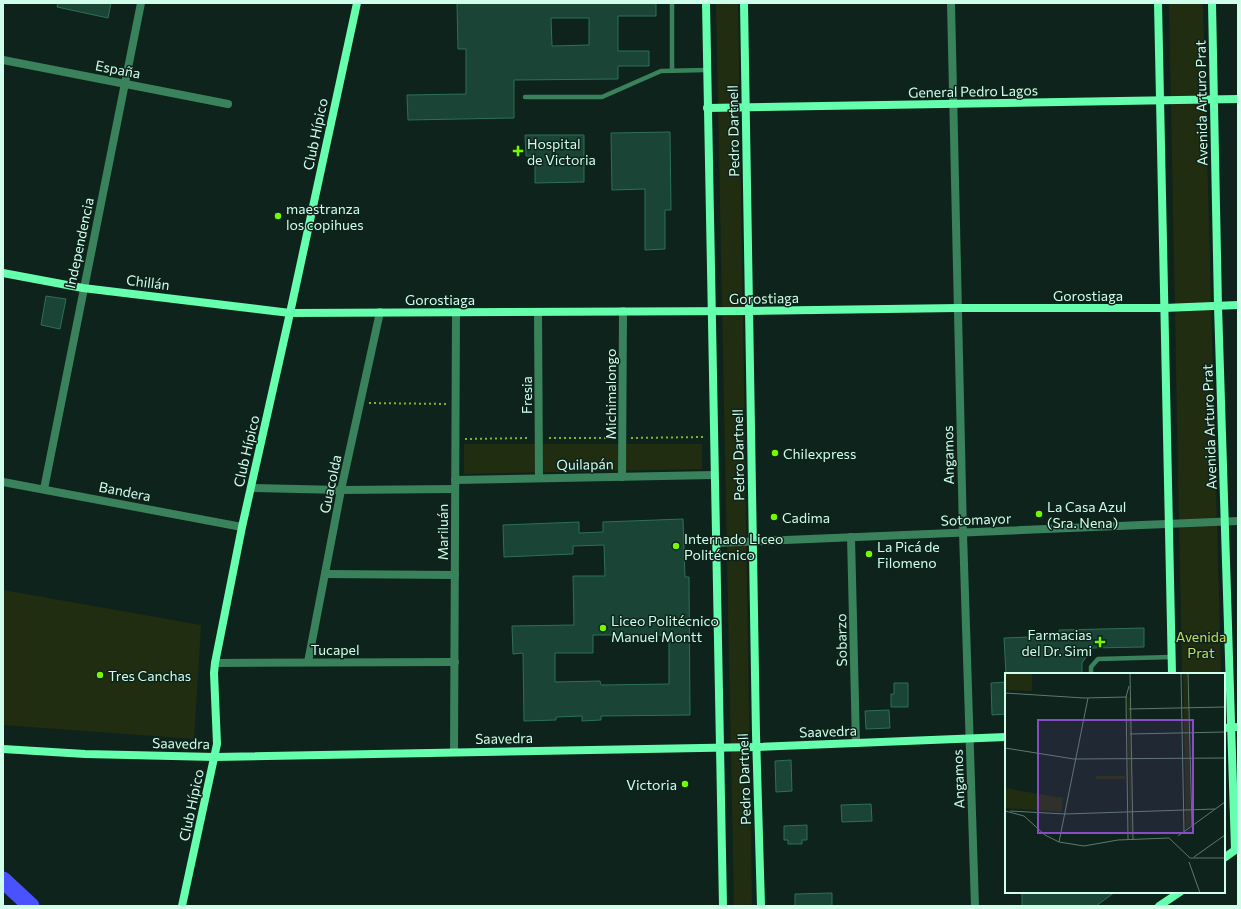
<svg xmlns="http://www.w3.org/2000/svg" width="1241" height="909" font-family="Commissioner,sans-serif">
<rect width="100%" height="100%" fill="#0e231b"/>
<g fill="#212d11">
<path d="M716,3H738L752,906H734Z"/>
<path d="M1169,3H1203L1221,674H1182Z"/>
<path d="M464,444H702V469L464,474Z"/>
<path d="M3,590L201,625L194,739L3,725Z"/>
</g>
<g fill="#1a4435" stroke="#2c7057" fill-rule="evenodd">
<path d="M58,3H111L108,18L57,7Z"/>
<path d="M457,3H656V16H618V51H649V66H618V79L514,80V118L408,120L407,95L466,94V49H458ZM551,18H589V45L552,46Z"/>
<path d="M670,132L671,210H665V249L645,250V189L612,190L611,133Z"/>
<path d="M525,135H584V182L535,183V156H526Z"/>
<path d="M46,296L66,299L60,329L41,325Z"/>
<path d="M683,519L685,577H689L690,715L601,716V720L582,721V716L556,717V720L524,721L523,653L513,654L512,626L574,625L573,576H605L604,545L573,546V554L504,557L503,525L579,522V533L603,532V522ZM593,635H669V684L601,685L600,681L555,682V653H593Z"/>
<path d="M1144,628V647L1092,648L1082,663V674H1006L1004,638L1059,636V630Z"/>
<path d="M1006,682V714L992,715L991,683Z"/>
<path d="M894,683H908V707H891V694H894Z"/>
<path d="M889,710L890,728L866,729L865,711Z"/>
<path d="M791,760L792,791L776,792L775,761Z"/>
<path d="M871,804L872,821L842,822L841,805Z"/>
<path d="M807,825V840H802V844H788V840H784V826Z"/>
<path d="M1022,892H1115L1096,906H1022Z"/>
<path d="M832,893V906H795V894Z"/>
</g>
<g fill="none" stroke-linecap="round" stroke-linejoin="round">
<g stroke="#81b42e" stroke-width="2" stroke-dasharray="2 3" stroke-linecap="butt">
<path d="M369,403L447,404"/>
<path d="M549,438H612"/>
<path d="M631,438L704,437"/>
<path d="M465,439L530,438"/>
</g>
<g stroke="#39825c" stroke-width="4.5">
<path d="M672,70V3"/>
<path d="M525,97H602L661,71L706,70"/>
<path d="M1091,674V667L1098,659L1172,657"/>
</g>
<g stroke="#39825c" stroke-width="8">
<path d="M951,3L963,533L975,906"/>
<path d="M3,60L228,104"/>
<path d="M538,312L539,478"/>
<path d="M622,477L623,311"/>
<path d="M455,480L714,475"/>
<path d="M3,482L242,527"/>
<path d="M251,488L341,490L455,489"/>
<path d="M44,489L141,3"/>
<path d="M851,537L856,743"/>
<path d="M715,543L1238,521"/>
<path d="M325,574L455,575"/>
<path d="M308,662L341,490L380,312"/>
<path d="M215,663L455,662"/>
<path d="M454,752L456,312"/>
</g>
<g stroke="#66ffae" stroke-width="8">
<path d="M706,3L723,906"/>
<path d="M744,3L756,734L761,906"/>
<path d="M1158,3L1172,674"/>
<path d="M1212,3L1218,306L1235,850"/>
<path d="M707,108L1238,99"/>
<path d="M3,273L83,288L290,313L749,311L957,308H1164L1238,305"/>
<path d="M1224,728L1238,727"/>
<path d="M3,749L85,754L215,757L756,747L1006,737"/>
<path d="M1224,858L1238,848"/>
<path d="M182,906L217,744L214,673L215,663L242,527L290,313L357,3"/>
<path d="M1159,906L1180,892"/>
</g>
<path stroke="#4a51ff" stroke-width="17" d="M3,880L31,906"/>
</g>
<g fill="#73fa00" stroke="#0e231b" stroke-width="1.5">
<path d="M516 145h4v4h4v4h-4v4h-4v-4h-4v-4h4z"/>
<circle cx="278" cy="216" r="4"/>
<circle cx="775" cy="453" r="4"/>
<circle cx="1039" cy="514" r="4"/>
<circle cx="774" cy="517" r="4"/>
<circle cx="676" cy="546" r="4"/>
<circle cx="869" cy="554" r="4"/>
<circle cx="603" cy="628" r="4"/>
<path d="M1098 636h4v4h4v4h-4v4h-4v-4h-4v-4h4z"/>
<circle cx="100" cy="675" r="4"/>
<circle cx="685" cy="784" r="4"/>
</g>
<g text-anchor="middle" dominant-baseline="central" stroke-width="3" stroke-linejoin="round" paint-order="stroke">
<g font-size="14" fill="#cfffea" stroke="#0e231b">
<text transform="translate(118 69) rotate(11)">España</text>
<text transform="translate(973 91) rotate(-1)">General Pedro Lagos</text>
<text transform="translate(1201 103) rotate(-91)">Avenida Arturo Prat</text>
<text transform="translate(733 131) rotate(-91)">Pedro Dartnell</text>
<text transform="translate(315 134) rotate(-78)">Club Hípico</text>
<text transform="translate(79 243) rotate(-78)">Independencia</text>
<text transform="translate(148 282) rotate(7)">Chillán</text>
<text x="1088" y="295">Gorostiaga</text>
<text transform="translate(764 298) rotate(-1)">Gorostiaga</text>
<text x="440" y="299">Gorostiaga</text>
<text transform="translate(610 394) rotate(-90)">Michimalongo</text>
<text transform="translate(526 395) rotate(-90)">Fresia</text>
<text transform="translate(1209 427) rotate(-92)">Avenida Arturo Prat</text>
<text transform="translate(246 451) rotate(-77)">Club Hípico</text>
<text transform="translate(738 455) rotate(-91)">Pedro Dartnell</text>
<text transform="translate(948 455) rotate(-91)">Angamos</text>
<text transform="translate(585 464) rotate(-1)">Quilapán</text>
<text transform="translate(330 484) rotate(-78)">Guacolda</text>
<text transform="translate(125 491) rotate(11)">Bandera</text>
<text transform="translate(976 519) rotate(-2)">Sotomayor</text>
<text transform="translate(442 532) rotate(-90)">Mariluán</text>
<text transform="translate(841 640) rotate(-91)">Sobarzo</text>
<text x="335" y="649">Tucapel</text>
<text transform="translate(828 731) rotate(-2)">Saavedra</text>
<text transform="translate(504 738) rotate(-1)">Saavedra</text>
<text transform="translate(181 743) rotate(1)">Saavedra</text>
<text transform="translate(744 779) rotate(-92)">Pedro Dartnell</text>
<text transform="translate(958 779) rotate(-92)">Angamos</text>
<text transform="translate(191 805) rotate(-78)">Club Hípico</text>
</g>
<g font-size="14" fill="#cfffea" stroke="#0e231b" text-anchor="start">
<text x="527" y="143">Hospital<tspan x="527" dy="16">de Victoria</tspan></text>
<text x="286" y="208">maestranza<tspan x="286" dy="16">los copihues</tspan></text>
<text x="783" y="453">Chilexpress</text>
<text x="1047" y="506">La Casa Azul<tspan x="1047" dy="16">(Sra. Nena)</tspan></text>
<text x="782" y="517">Cadima</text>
<text x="684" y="538">Internado Liceo<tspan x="684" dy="16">Politécnico</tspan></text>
<text x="877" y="546">La Picá de<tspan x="877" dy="16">Filomeno</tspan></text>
<text x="611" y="620">Liceo Politécnico<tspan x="611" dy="16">Manuel Montt</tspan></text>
<text x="1092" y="634" text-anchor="end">Farmacias<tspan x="1092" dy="16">del Dr. Simi</tspan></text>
<text x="108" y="675">Tres Canchas</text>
<text x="677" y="784" text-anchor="end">Victoria</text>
</g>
<g font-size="14" fill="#c6df5b" stroke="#0e231b">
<text x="1201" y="636">Avenida<tspan x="1201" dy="16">Prat</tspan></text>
</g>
</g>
<g transform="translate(1005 673)">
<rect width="220" height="220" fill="#0e231b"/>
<path d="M0,0H27V18L0,17ZM178,0H182L186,152L181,156ZM122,24H125L127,164H125ZM91,103H120V106H91ZM0,115L58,125L57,139L0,135Z" fill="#212d11"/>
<path fill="none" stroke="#5b7b6e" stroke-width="1" d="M125,0L128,166M176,0L179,159M183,0L187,153M0,20L79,25L122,24M124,36L220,34M125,61L220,59M0,75L69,86L220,85M0,138L19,143L40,162L54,169L79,173L113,167L164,165L185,185H220M5,138L60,141L210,136M173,163L220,129M123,166L121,24L124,13M54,169L83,25M189,184L220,162M184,189L195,220"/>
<path fill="#884cc5" fill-opacity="0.15" stroke="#884cc5" stroke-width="2" d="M33,47H188V160H33Z"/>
<rect width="220" height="220" fill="none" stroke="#cfffea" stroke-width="2"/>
</g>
<rect width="1241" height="909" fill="none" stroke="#cfffea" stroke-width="8"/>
</svg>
